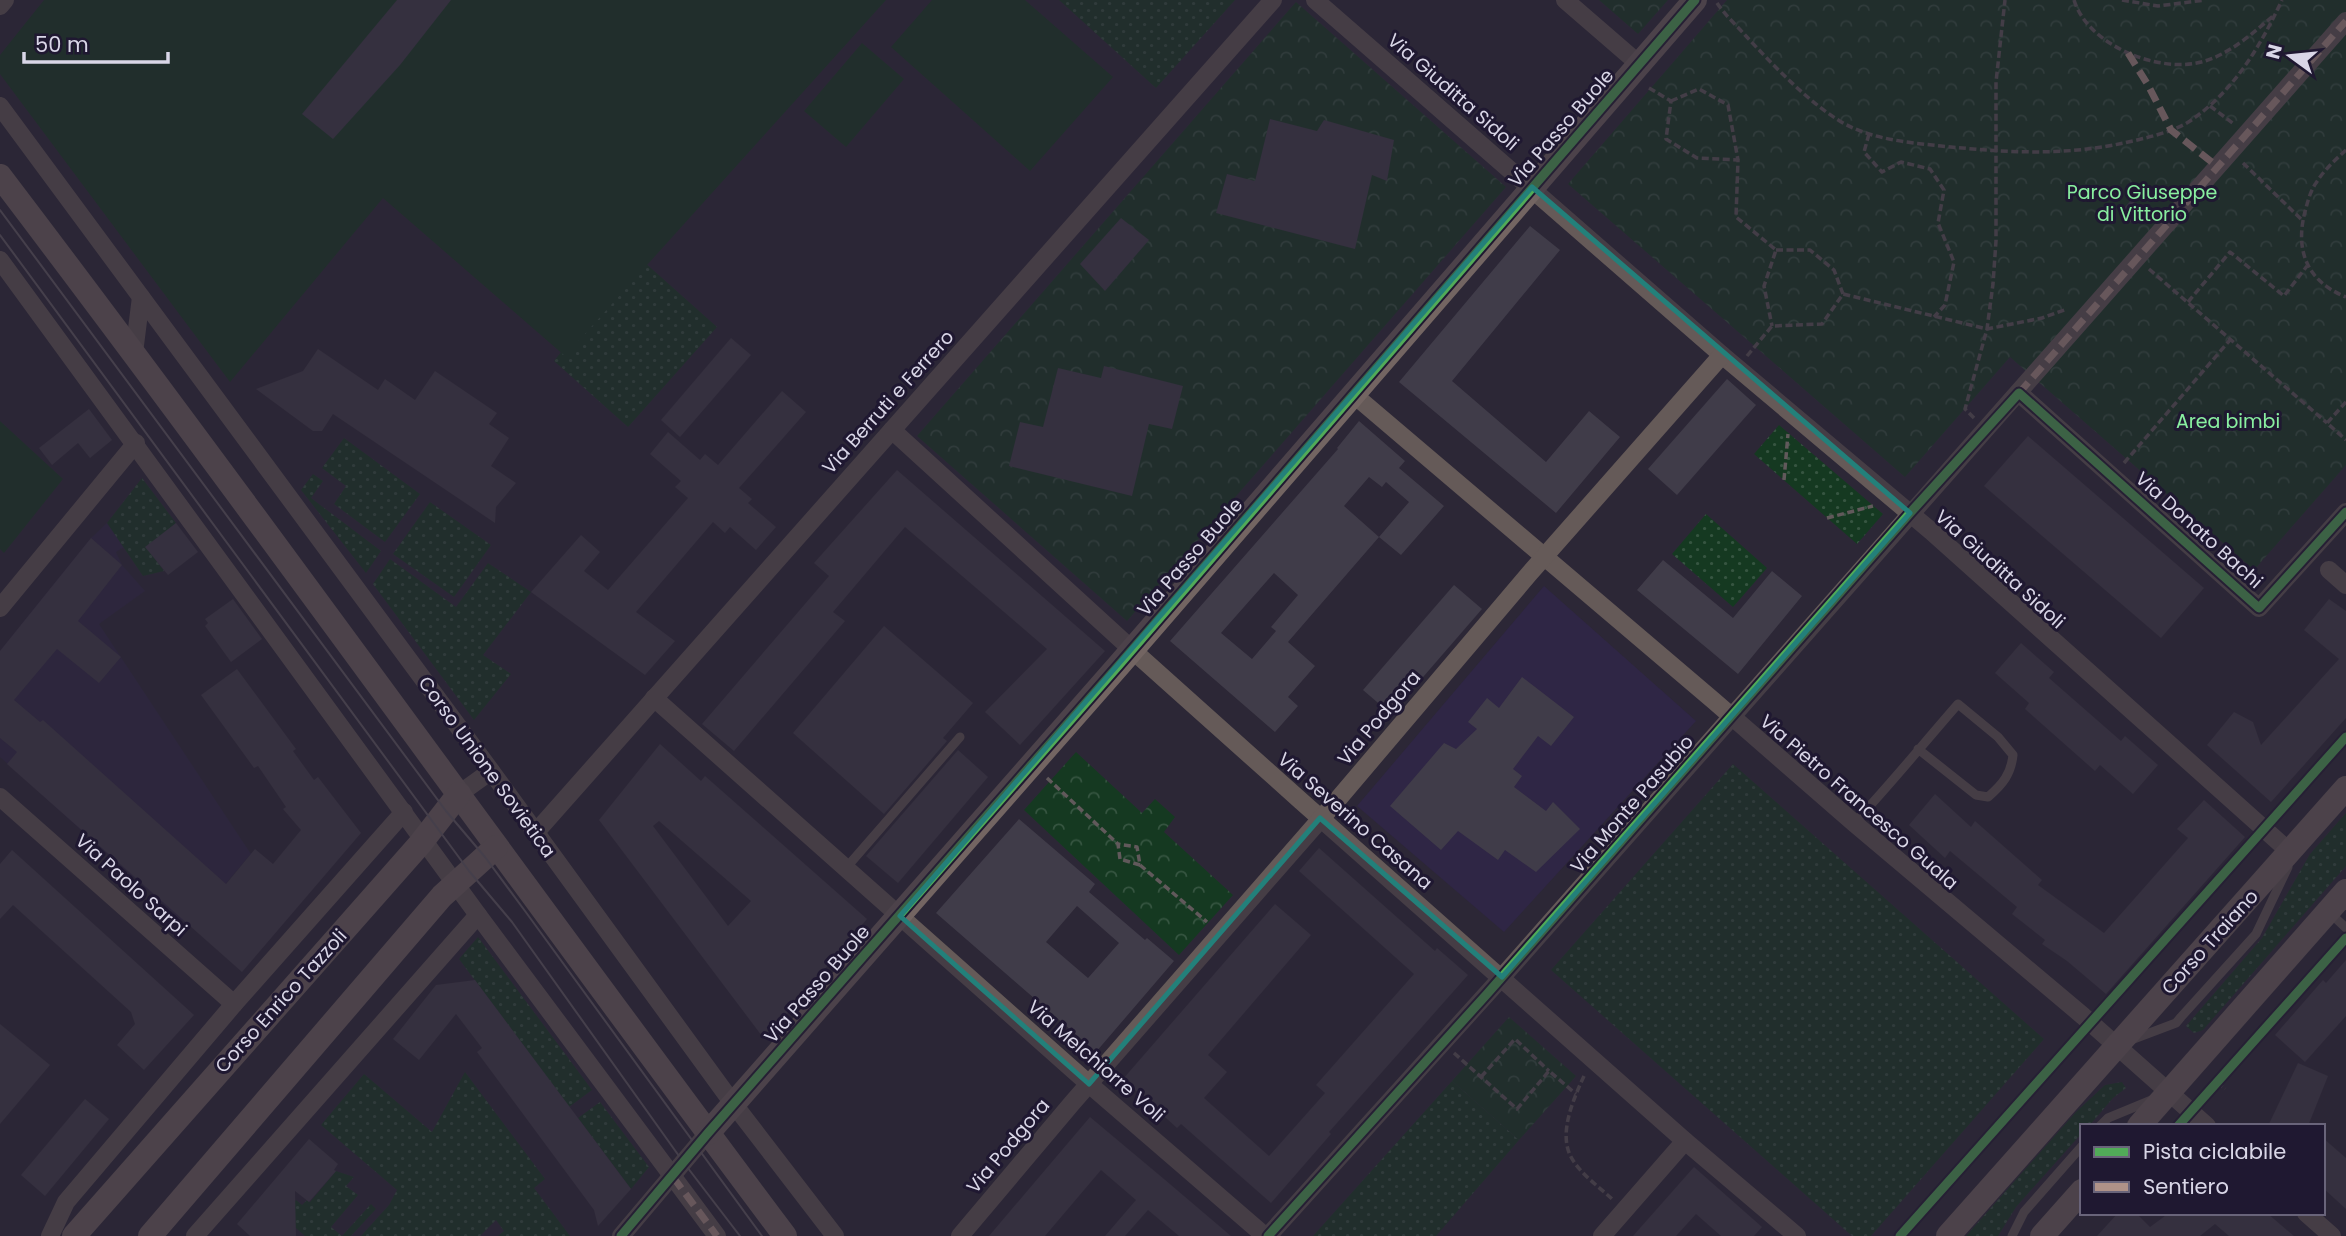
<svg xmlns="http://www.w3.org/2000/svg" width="2346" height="1236" font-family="Poppins,sans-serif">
<defs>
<pattern id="grass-dots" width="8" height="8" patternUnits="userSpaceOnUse" patternTransform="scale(1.75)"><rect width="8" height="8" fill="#153921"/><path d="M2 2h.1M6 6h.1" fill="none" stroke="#365541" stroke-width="1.8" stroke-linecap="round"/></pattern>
<pattern id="park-crowns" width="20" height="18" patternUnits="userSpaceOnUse" patternTransform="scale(1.75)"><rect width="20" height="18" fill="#153921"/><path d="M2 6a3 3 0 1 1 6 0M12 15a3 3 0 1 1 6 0" fill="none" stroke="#365541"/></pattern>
</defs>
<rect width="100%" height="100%" fill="#2c2736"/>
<g fill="#2f2645">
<path d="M107,523L124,547L116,552L122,565L145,591L99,624L251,854L189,927L0,757V651L91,538Z"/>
<path d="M1544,586L1696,721L1504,932L1357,806Z"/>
</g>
<g fill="url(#grass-dots)">
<path d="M1059,0H1235L1156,88Z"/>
<path d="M386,194L643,261L717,327L628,427L554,361L561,352Z"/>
<path d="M1779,425L1883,514L1857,544L1754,454Z"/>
<path d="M344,438L420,494L385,542L334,504L346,486L322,468Z"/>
<path d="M313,474L323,481L311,498L381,551L366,573L301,490Z"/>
<path d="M142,478L176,523L147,548L164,571L143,576L107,523Z"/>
<path d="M430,502L491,545L454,597L393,554Z"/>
<path d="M1706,514L1767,568L1733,607L1672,554Z"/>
<path d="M390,559L456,607L488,563L531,592L483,655L511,674L474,720L373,584Z"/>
<path d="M1733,764L2044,1039L1871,1236H1852L1551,970Z"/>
<path d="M2346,813V866L2203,1030L2194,1033L2186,1026L2262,938L2310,854Z"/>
<path d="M478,937L592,1090L569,1107L459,959Z"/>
<path d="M465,1072L545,1179L534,1188L570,1236H498L504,1231L496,1220L480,1236H361L389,1205L397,1190L321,1125L364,1074L432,1132Z"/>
<path d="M1452,1081L1519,1140L1436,1236H1313Z"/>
<path d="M2122,1082L2126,1088L2113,1098L2089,1126H2082V1133L2016,1207L1998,1236H1966L2076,1112L2105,1085Z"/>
<path d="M600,1102L649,1167L631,1189L578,1118Z"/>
<path d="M336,1171L354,1177L346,1186L358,1195L331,1227L342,1236L371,1204L376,1209L351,1236H305L282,1216L296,1200L302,1205L307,1200L310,1202Z"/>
</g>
<g fill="url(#park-crowns)">
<path d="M1599,0H1668L1638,34Z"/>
<path d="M1727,0H2346V465L2254,570L2010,357L1905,477L1568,184Z"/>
<path d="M1296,2L1506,187L1127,621L917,436Z"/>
<path d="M1076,752L1142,813L1155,799L1175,817L1164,832L1233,895L1179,955L1024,810Z"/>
<path d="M1509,1017L1576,1076L1519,1140L1452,1081Z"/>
</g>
<g fill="#153921">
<path d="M44,0H886L565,356L383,198L230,382L0,74V55Z"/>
<path d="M932,0H1025L1113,77L1030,171L891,47Z"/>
<path d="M862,43L904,79L846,147L804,111Z"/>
<path d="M0,421L63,479L4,553L0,549Z"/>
</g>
<g fill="#403c49" fill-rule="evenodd">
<path d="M397,0H451L400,65L333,139L302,114Z"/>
<path d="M1270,119L1317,131L1324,120L1394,140L1387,181L1372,175L1355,249L1216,213L1227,174L1255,181Z"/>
<path d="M2131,200L2144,210L2133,224L2120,213Z"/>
<path d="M1121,218L1149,240L1105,291L1080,264Z"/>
<path d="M1530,226L1560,250L1452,381L1546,462L1589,411L1620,437L1556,513L1399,382Z"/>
<path d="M731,338L751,355L680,437L661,420Z"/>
<path d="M318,349L378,390L385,379L415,400L435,371L497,413L489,424L509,438L491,466L516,483L496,507L495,523L333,414L322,431H313L256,389L303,371Z"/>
<path d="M1104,366L1183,386L1172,429L1149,424L1132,496L1009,466L1020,422L1043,427L1058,368L1101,378Z"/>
<path d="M1727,379L1756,405L1677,495L1648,469Z"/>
<path d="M782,391L806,412L739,488L752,499L748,503L776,527L756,550L730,527L725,533L713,522L636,612L675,641L645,675L531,592L581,535L600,552L584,571L608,590L688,498L675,487L681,481L650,454L668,432L700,460L705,454L718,465Z"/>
<path d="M89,409L112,440L90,458L78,443L52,465L39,448Z"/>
<path d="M1359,421L1405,461L1399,468L1444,506L1401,555L1379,537L1288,642L1315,666L1288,697L1298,706L1275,732L1170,641L1338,449L1337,448ZM1369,477L1382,487L1386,482L1409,502L1379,537L1344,506ZM1274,573L1298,595L1271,627L1276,631L1252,659L1221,633Z"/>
<path d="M2028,436L2204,588L2161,638L1984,486Z"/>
<path d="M897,470L1105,651L1020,745L985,712L1047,649L905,527L833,612L845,621L734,751L702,724L829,576L814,563Z"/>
<path d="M176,523L198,552L168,575L145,547Z"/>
<path d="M91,538L122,565L78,621L121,657L99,683L57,649L14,700L40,722L43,720L226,884L255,849L273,864L301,830L283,809L286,807L258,766L254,768L201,695L237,669L296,749L293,751L314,780L318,777L361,833L242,972L7,764L17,752L0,738V651Z"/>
<path d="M1663,560L1733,618L1772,571L1802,596L1738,674L1637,590Z"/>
<path d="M1454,585L1482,609L1391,714L1363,690Z"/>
<path d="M233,599L262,639L231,662L205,626L208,623L205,619Z"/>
<path d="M2329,599L2346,611V718L2271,802L2207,745L2234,712L2253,722L2261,745L2339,659L2304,630Z"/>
<path d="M884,626L973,703L943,738L947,741L884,814L793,733Z"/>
<path d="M2021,643L2054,672L2049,678L2121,741L2125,736L2158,765L2133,794L2100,765L2095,771L2025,709L2029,703L1995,673Z"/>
<path d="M1522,677L1574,717L1551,746L1538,736L1513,769L1522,776L1514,787L1546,811L1553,802L1580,829L1536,872L1505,850L1498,860L1458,831L1441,850L1390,806L1444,743L1456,749L1477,729L1468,722L1487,698L1499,708Z"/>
<path d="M660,744L701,781L705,776L867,919L765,1040L599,820ZM659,821L751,901L728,926L653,826Z"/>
<path d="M958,750L988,777L898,883L866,856Z"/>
<path d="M1935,794L1971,827L1975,821L2042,880L2038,885L2104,933L2188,838L2177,829L2204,800L2245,837L2106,994L2067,961L2042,944L2045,940L2012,914L2017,907L1950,851L1945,858L1909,825Z"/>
<path d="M1019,819L1095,884L1089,892L1145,940L1147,938L1174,961L1096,1052L936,913ZM1077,906L1119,943L1088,978L1046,942Z"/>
<path d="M1319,848L1435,951L1437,948L1468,975L1329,1132L1331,1134L1271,1203L1181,1124L1177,1128L1123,1079L1275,904L1311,935L1208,1055L1227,1072L1204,1098L1269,1156L1325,1093L1316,1085L1414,974L1299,871Z"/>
<path d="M12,850L194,1015L144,1070L117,1045L135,1024L131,1012L13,905L0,919V864Z"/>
<path d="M2346,960V1016L2305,1062L2275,1035L2323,980L2326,983Z"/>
<path d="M475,980L631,1189L598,1226L594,1210L477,1052L482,1048L456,1014L419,1060L393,1039L436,985Z"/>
<path d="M0,1024L50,1065L0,1124Z"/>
<path d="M2298,1063L2328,1076L2308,1126H2268Z"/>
<path d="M85,1099L109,1119L45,1196L21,1175Z"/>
<path d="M1090,1117L1164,1179L1231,1236H1179L1148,1210L1125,1236H1105L1136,1200L1101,1170L1045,1236H989Z"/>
<path d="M2323,1138L2346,1158V1209L2323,1188Z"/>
<path d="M309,1139L338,1164L334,1170L336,1171L309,1202L295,1191L296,1236H250L237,1224Z"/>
<path d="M1694,1167L1762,1227L1754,1236H1721L1696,1214L1676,1236H1633Z"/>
<path d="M2118,1213H2136L2150,1227L2169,1213H2267L2294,1236H2229L2215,1224L2200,1236H2097Z"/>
</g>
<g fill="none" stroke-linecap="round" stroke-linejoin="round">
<g stroke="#61595b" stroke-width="3.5" stroke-dasharray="7 3.5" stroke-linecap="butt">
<path d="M2074,0C2088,46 2161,75 2205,61C2231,53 2253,33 2273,16"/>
<path d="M2122,0L2158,6L2205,0"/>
<path d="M1717,3C1725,15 1736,25 1745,35C1772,64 1817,112 1853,128C1880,140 1912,143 1941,146C2012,153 2071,157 2141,139C2158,135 2176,130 2190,121C2234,91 2260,47 2282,0"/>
<path d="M1649,88L1671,101L1666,139L1697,158L1738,160L1736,217L1776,250L1764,286L1772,326"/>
<path d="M1671,101L1699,89L1728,105L1738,160"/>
<path d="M2210,106L2234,124"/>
<path d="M1869,134L1864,152L1882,172L1901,162L1930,169L1944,190L1938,223L1954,262L1945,305L1934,317"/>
<path d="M2346,150C2335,160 2324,170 2316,183C2311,190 2308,200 2306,208C2294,249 2306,281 2346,297"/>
<path d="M2243,163L2302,220"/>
<path d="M1776,250H1810L1834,270L1843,294"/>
<path d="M2149,269L2327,423"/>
<path d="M2188,302L2230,252L2284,296L2307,266"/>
<path d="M1747,356L1772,326L1822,324L1843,294L1987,329L2042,318L2067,309"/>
<path d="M2346,402L2327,423L2346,440"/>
<path d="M1974,418L1965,409L1987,329L1993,284L1996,241V82L2005,0"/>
<path d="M2124,463L2230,340"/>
<path d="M1784,480L1788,434"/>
<path d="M1827,518L1873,506"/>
<path d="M1047,778L1118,844L1120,859L1140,865L1137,847L1118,844"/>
<path d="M1140,865L1207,922"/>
<path d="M1454,1053L1517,1109L1549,1071L1576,1094"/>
<path d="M1584,1076C1574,1098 1559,1131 1570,1155C1578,1172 1598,1186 1612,1199"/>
<path d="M1481,1077L1515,1039L1549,1071"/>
<path d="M2217,1082L2225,1089"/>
</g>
<g stroke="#655a58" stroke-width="9">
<path d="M1854,823C1890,785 1923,744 1958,704L1998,737L2013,755C2011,774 2003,784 1988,797L1976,795L1918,749"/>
<path d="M846,868L960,737"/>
<path d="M2329,912L2346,928"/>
<path d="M2131,1040L2176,1023L2181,1017L2256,934L2288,867"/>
<path d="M2100,1126L2108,1118L2154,1099"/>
<path d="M2012,1236L2024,1212L2082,1146"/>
</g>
<g stroke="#655a58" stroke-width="18">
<path d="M1315,0L1722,355L1931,531L2290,852"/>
<path d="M1565,0L1639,64"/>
<path d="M0,6L5,0"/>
<path d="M0,106L491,771L729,1098L835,1236"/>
<path d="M0,260L478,915L717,1236"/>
<path d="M134,353L141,297"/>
<path d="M2019,393L2259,608L2346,512"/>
<path d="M1353,394L1714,701L1854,823L2083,1016L2207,1126"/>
<path d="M892,430L1139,656L1301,801L1685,1141L1797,1236"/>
<path d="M2329,570L2346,585"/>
<path d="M0,608L136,443"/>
<path d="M654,698L1089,1084L1265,1236"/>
<path d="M459,794L491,771"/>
<path d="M0,797L234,1004"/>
<path d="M536,832L1273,0"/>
<path d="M2306,1213L2332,1236"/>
<path d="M50,1236L66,1202L234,1004L404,812"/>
<path d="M195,1236L478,915"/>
<path d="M621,1236L708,1133"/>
<path d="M960,1236L1073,1102L1339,798L1529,574L1722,355"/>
<path d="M1268,1236L1502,977L2346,21"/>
<path d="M1602,1236L1685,1141"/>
</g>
<g stroke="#736562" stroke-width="24">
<path d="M0,176C266,526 521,884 785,1236"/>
<path d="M2139,1126L2346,891"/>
<path d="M708,1133L1119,665L1695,0"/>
<path d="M74,1236L420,844L459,794"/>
<path d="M150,1236L442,896L496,847"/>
<path d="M1948,1236L2346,788"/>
<path d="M2042,1236L2082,1191"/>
</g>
<g stroke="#645e64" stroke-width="2">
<path d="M0,210L446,811L485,857L525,911L762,1236"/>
<path d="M0,235L469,871L512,922L684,1163L740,1236"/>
</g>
<g stroke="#af9288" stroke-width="7" stroke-dasharray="14 7" stroke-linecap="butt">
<path d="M2128,53L2148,85L2171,130L2218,167"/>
<path d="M2019,393L2346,21"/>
<path d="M673,1177L717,1236"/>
</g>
<g stroke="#1f1831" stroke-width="13">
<g id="cycleway">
<path d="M2178,1126L2346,938"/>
<path d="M621,1236L708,1133L1119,665L1695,0"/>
<path d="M1268,1236L1487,994L1910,513L2019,393L2259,608L2346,512"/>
<path d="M1900,1236L2346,737"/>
</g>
</g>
<use href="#cycleway" stroke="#51ab58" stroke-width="9"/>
</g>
<path d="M0 0H2346V1236H0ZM1532,187L1910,513L1502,977L1320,818L1089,1084L900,916Z" fill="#2c2736" fill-opacity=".55" fill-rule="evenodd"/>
<path fill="none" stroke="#23807a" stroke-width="5" stroke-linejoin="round" d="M1532,187L1910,513L1502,977L1320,818L1089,1084L900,916Z"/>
<g text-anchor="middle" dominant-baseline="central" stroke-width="6" stroke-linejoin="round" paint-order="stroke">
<g font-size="19" fill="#d9d6e7" stroke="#1f1831">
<text transform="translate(1453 92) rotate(41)">Via Giuditta Sidoli</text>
<text transform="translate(1561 128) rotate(-49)">Via Passo Buole</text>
<text transform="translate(888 402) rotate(-48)">Via Berruti e Ferrero</text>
<text transform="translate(2199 530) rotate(42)">Via Donato Bachi</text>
<text transform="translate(1190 557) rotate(-49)">Via Passo Buole</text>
<text transform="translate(2000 569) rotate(42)">Via Giuditta Sidoli</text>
<text transform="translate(1379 718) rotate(-50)">Via Podgora</text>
<text transform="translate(487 767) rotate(54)">Corso Unione Sovietica</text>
<text transform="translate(1859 802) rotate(41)">Via Pietro Francesco Guala</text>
<text transform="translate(1632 804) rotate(-49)">Via Monte Pasubio</text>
<text transform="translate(1355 821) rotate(41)">Via Severino Casana</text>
<text transform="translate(131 885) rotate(42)">Via Paolo Sarpi</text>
<text transform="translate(2210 942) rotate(-48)">Corso Traiano</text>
<text transform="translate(817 984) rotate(-49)">Via Passo Buole</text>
<text transform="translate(281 1001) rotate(-48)">Corso Enrico Tazzoli</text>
<text transform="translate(1096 1061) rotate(41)">Via Melchiorre Voli</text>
<text transform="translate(1008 1146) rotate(-50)">Via Podgora</text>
</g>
<g font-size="19" fill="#89efa0" stroke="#1f1831">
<text x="2142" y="192">Parco Giuseppe<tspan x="2142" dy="22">di Vittorio</tspan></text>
<text x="2228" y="421">Area bimbi</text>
</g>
</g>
<rect x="2080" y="1124" width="245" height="91" fill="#1f1831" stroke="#69647a" stroke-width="2"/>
<rect x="2094" y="1147" width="35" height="10" fill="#51ab58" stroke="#69647a" stroke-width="2"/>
<text x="2143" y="1159" font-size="21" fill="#d9d6e7">Pista ciclabile</text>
<rect x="2094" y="1182" width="35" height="10" fill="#af9288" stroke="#69647a" stroke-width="2"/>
<text x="2143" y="1194" font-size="21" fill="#d9d6e7">Sentiero</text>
<g transform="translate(2290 56) rotate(285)" stroke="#1f1831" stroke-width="5" paint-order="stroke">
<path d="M0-5L12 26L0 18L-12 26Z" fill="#d9d6e7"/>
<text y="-10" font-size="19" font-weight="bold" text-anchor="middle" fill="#d9d6e7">N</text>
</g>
<path d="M24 52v10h144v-10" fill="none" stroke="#d9d6e7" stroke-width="3.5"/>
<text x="35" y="52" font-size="21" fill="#d9d6e7" stroke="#1f1831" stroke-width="5" paint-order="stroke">50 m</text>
</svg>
